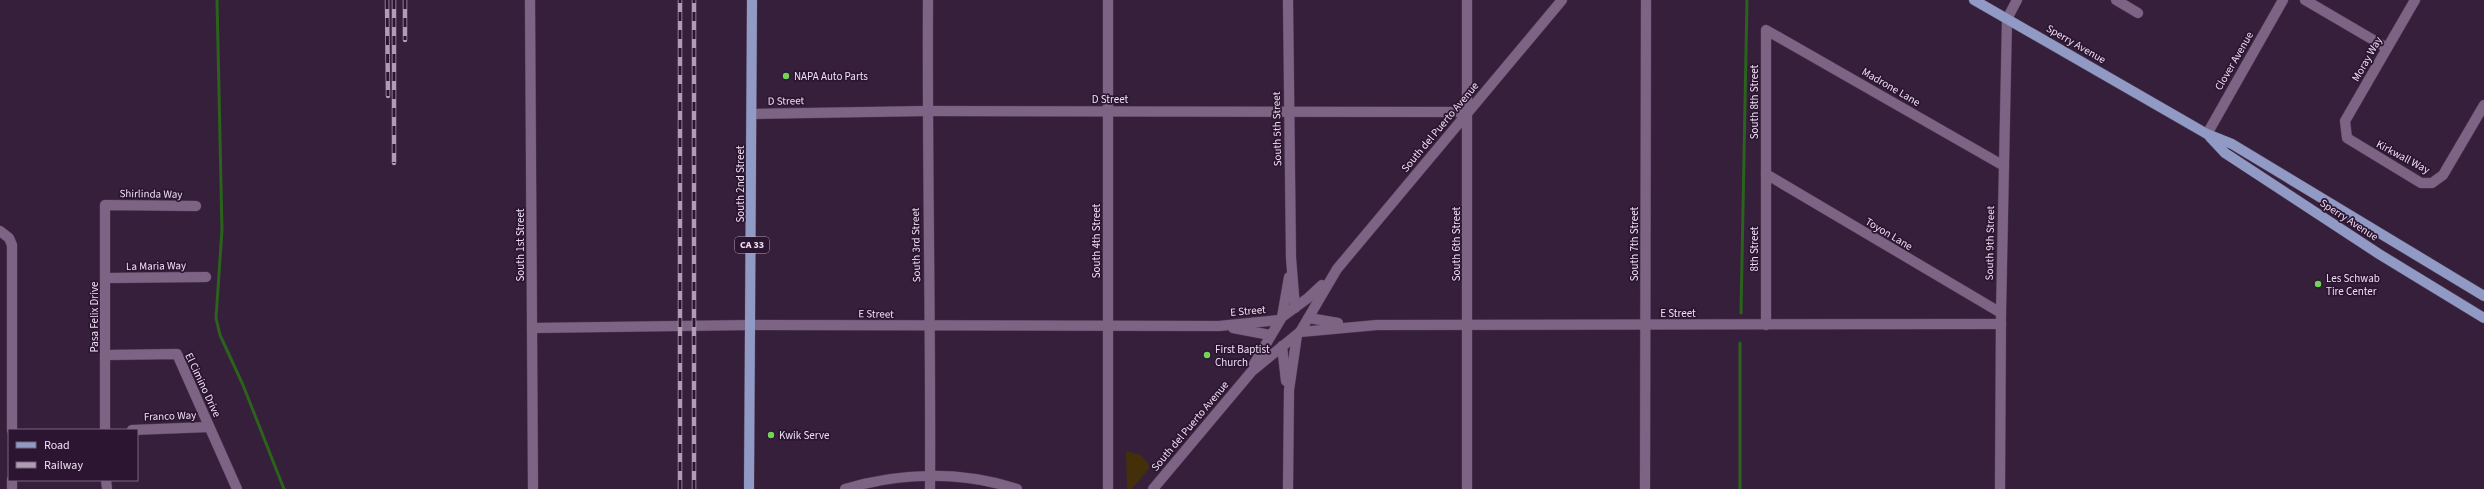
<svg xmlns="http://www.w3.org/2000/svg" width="2484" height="489" font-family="'Source Sans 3',sans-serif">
<rect width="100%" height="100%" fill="#361f3b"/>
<path fill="#43300a" d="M1126,451L1141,455L1150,467L1132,489H1127Z"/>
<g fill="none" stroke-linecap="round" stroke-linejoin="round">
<g stroke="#2b621c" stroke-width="3">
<path d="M217,0L222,230L216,318L220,335L243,385L284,489"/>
<path d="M1741,313L1747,0"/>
<path d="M1740,343V489"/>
</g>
<g stroke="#4e3b54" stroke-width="11">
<g id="minor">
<path d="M530,0L533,489"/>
<path d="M928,0C927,163 931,326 930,489"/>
<path d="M1108,0V489"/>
<path d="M1288,0L1291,258L1295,308"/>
<path d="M2116,0L2138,13"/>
<path d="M2305,0L2387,48"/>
<path d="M2415,0L2345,121L2347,138L2421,183H2432L2443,175L2484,105"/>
<path d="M752,114L927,111L1468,112"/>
<path d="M2207,134L2283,0"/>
<path d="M1766,174L2001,313"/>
<path d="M0,231L9,238L12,245V430"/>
<path d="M106,278L206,277"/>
<path d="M1282,317L1289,277"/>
<path d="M1309,318L1338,323"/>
<path d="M1766,325V30L2004,166"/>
<path d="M532,328L752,325L1219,326L1279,320"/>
<path d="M1233,328L1270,335"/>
<path d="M1300,332L1377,325L2001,324"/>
<path d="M1282,346L1286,381"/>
<path d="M106,355L177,354L237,489"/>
<path d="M1254,364L1282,317L1308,298L1322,285"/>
<path d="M105,430V205L196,206"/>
<path d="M132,430L209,427"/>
<path d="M12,480V489"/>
<path d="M106,480L107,489"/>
<path d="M845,489C901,472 961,471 1017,489"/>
<path d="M1153,489L1252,371L1300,332L1337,269L1562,0"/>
<path d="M1288,489L1289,390L1297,335"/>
<path d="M1467,489V0"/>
<path d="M1645,489L1646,0"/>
<path d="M2000,489L2001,313L2007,19L2017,0"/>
</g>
</g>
<g stroke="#4e3b54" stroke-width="11">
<g id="major">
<path d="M1974,0L2207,134L2232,144L2484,296"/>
<path d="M2210,137L2225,153L2379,254L2484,318"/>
<path d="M749,489L752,0"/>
</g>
</g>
<use href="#minor" stroke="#7e6484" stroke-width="10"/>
<use href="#major" stroke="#919ac5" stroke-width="10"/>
<g stroke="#ae9db3" stroke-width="4.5">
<g id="rail">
<path d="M387,0L388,96"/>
<path d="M394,0V163"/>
<path d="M405,0V40"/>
<path d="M680,489V0"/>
<path d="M694,489V0"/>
</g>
</g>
<use href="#rail" stroke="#2b1531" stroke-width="3" stroke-dasharray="9" stroke-linecap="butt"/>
</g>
<g fill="#74d25c" stroke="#2b1531" stroke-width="1.5">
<circle cx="786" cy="76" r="4"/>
<circle cx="2318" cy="284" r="4"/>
<circle cx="1207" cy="355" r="4"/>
<circle cx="771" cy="435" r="4"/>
</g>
<g text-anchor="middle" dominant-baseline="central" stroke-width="3.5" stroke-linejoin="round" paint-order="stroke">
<rect fill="#2b1531" stroke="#b4a2b8" stroke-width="1" x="735" y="237" width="34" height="16" rx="3"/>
<g font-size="10" font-weight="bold" fill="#eedff2">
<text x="752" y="245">CA 33</text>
</g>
<g font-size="11" fill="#eedff2" stroke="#2b1531">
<text transform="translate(2076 44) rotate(30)">Sperry Avenue</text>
<text transform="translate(2367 59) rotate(-60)">Moray Way</text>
<text transform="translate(2234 61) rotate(-60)">Clover Avenue</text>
<text transform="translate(1891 87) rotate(30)">Madrone Lane</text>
<text x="1110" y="99">D Street</text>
<text transform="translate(786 101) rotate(-1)">D Street</text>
<text transform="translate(1754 102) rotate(-90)">South 8th Street</text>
<text transform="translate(1440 127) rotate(-50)">South del Puerto Avenue</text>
<text transform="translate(1277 129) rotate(-91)">South 5th Street</text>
<text transform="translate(2403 157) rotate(28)">Kirkwall Way</text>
<text transform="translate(740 184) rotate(-90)">South 2nd Street</text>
<text transform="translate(151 194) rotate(1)">Shirlinda Way</text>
<text transform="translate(2349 220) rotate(33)">Sperry Avenue</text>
<text transform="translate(1889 234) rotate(31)">Toyon Lane</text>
<text transform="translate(1096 241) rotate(-90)">South 4th Street</text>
<text transform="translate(1990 243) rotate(-89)">South 9th Street</text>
<text transform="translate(1456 244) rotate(-90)">South 6th Street</text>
<text transform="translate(1634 244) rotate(-90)">South 7th Street</text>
<text transform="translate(520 245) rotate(-90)">South 1st Street</text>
<text transform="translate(916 245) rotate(-91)">South 3rd Street</text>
<text transform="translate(1754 249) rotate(-90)">8th Street</text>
<text transform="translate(156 266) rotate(-1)">La Maria Way</text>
<text transform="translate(1248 311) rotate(-5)">E Street</text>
<text x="1678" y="313">E Street</text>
<text transform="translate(876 314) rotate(1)">E Street</text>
<text transform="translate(94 317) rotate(-90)">Pasa Felix Drive</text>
<text transform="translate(203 385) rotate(65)">El Cimino Drive</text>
<text transform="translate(170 416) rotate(-2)">Franco Way</text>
<text transform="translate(1190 426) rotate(-50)">South del Puerto Avenue</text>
</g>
<g font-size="11" fill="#eedff2" stroke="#2b1531" text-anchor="start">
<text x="794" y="76">NAPA Auto Parts</text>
<text x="2326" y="278">Les Schwab<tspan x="2326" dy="13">Tire Center</tspan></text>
<text x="1215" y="349">First Baptist<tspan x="1215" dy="13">Church</tspan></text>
<text x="779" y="435">Kwik Serve</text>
</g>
</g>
<rect x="8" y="429" width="130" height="52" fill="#2b1531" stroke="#79667e"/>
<rect x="16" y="442" width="20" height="6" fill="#919ac5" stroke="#79667e"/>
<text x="44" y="449" font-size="12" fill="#eedff2">Road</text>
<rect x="16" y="462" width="20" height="6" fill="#ae9db3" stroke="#79667e"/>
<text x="44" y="469" font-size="12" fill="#eedff2">Railway</text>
</svg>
